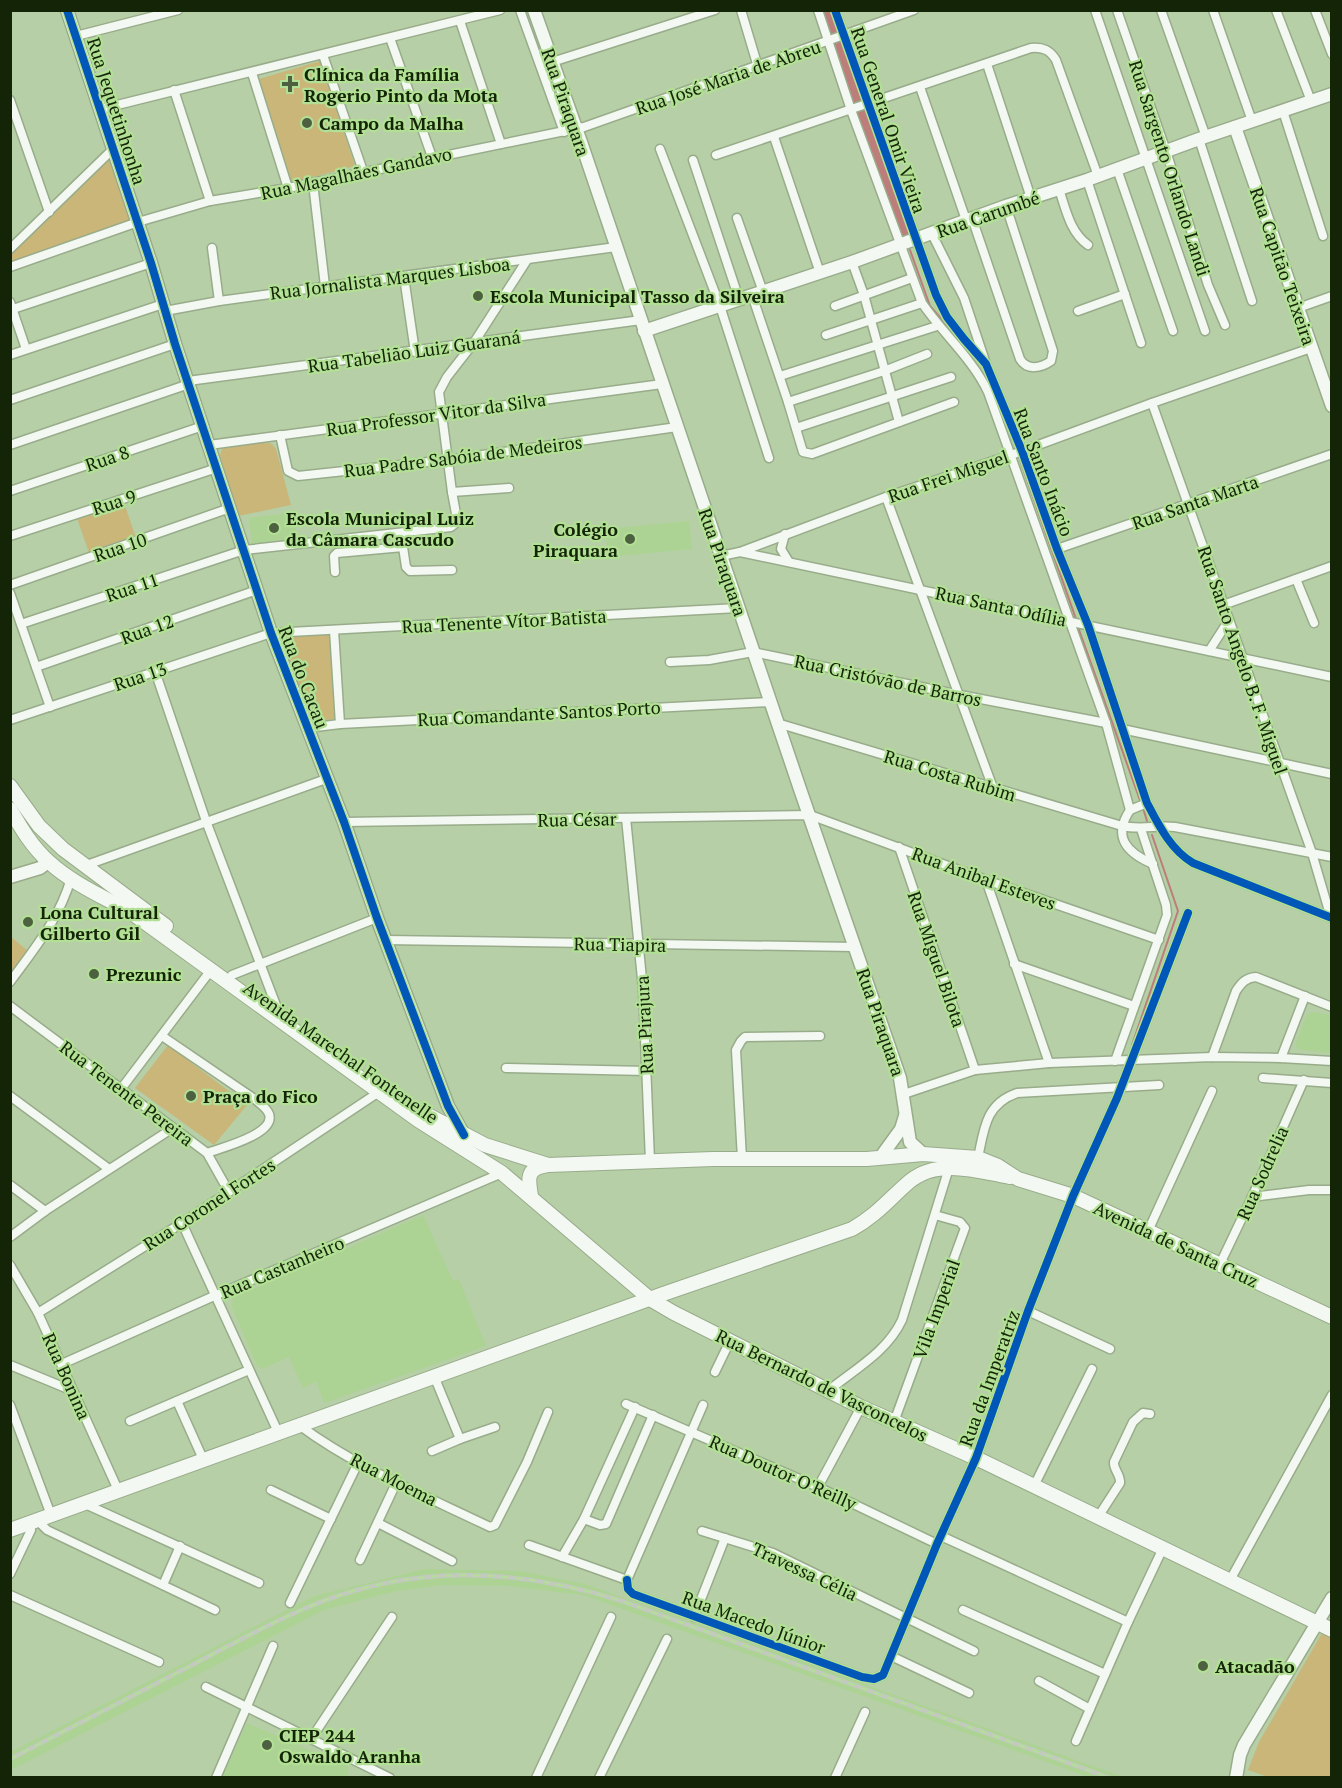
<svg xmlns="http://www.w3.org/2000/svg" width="1342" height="1788" font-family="'PT Serif',serif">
<rect width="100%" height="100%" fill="#b6cfa6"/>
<g fill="#add394">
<path d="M294,512L297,538L252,544L249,518Z"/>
<path d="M689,521L692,549L608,557L605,529Z"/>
<path d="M1312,1012L1331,1015V1053L1300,1050L1295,1046L1306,1016Z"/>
<path d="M423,1215L453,1281L459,1279L486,1346L324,1403L316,1381L303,1388L289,1357L262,1369L257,1366L232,1307L233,1298Z"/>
<path d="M425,1569L520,1571L585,1584L1123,1777H1088L583,1595L509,1586L443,1585L396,1591L324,1610L11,1770V1752L314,1596Z"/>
<path d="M247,1723L349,1767L347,1777H222Z"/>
</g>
<g fill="#c9b678">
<path d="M320,61L355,166L291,183L259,79Z"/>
<path d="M111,157L135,220L11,265V252Z"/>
<path d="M264,442L272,444L276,449L291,505L238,516L220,455L222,449L227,445Z"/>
<path d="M124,503L136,538L89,553L77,518Z"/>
<path d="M330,635L335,719L308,722L276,636Z"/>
<path d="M11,937L28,951L11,977Z"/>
<path d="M168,1045L247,1105L214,1145L135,1088Z"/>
<path d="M1322,1633L1331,1637V1777H1268L1248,1770L1259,1742Z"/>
</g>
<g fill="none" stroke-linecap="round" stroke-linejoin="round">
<g stroke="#bd7d7a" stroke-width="2">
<path d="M910,250L930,306L960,340"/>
<path d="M988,379L1015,446"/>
<path d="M1019,457L1076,619"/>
<path d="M1078,627L1141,803"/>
<path d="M1143,808L1147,821"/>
<path d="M1132,1045L1178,911L1152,835"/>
<path d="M1123,1071L1124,1066"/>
</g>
<path stroke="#bd7d7a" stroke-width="14" d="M827,10L905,238"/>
<g stroke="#98ac8b" stroke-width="11">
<g id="street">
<path d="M520,10L564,132"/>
<path d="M741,10L758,67"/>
<path d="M818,10L851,110L922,303C943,334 972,358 988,392L1106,723L1130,810"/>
<path d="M835,10L936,295L947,317L964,339L986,364L1022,451L1057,549L1088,625L1147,803C1159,826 1171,850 1193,863L1332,918"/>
<path d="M1095,10L1205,331"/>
<path d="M1117,10L1166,151L1208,285L1225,325"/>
<path d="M1161,10L1206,137"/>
<path d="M1213,10L1252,121"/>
<path d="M1276,10L1311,101"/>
<path d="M1315,10L1332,54"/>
<path d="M460,21L501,144"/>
<path d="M76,36L178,10"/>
<path d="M390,38L432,157"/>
<path d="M323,55L363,171"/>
<path d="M552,62L715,10"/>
<path d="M987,64L1031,198"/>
<path d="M252,73L288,188"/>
<path d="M920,87L966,220"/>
<path d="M174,90L210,201"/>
<path d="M10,100L49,212"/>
<path d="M101,109L500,10"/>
<path d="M1283,111L1323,236"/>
<path d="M774,137L820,273"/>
<path d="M1199,139L1252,301"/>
<path d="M660,149L720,306L769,458"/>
<path d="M716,155L1031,48C1043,47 1050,50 1056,60L1098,176"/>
<path d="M693,160L739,299"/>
<path d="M1117,169L1173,331"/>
<path d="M1087,180L1141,343"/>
<path d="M313,183L325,286"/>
<path d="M1059,189C1066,210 1070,232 1088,245"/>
<path d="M737,218L763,292"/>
<path d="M972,218L1020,359C1027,371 1041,368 1051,361L1053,351L1006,206"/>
<path d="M932,234L964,298L985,361"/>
<path d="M212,248L219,301"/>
<path d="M10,249L113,149"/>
<path d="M852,262L864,295L899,422"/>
<path d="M10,267L138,222L210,201L288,188L584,127L914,10"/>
<path d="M404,277L415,352"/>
<path d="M752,295L788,402L803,452L812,454L954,402"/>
<path d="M10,302L26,349"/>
<path d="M835,306L912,278"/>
<path d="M1298,308L1332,296"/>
<path d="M13,309L151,263"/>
<path d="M165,311L219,301L616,247"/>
<path d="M1078,311L1125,294"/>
<path d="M826,335L922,303"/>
<path d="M10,355L163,304"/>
<path d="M780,376L937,326"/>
<path d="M188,381L641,320"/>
<path d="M10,400L175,344"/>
<path d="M788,402L884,371L927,354"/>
<path d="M1152,403L1312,853L1331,918"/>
<path d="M796,428L951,377"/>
<path d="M280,435L288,471L298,476L447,460L677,427"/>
<path d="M10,445L189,384"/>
<path d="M209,445L662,384"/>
<path d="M10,491L203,426"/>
<path d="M452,492L439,392L447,377L475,341L527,260"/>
<path d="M886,497L993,788"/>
<path d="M785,534L781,549L789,562"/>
<path d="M10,536L217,468"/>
<path d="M403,547L406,567L410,571L452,570"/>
<path d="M1057,549L1332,454"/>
<path d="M740,552L1332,677"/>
<path d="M721,556L740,552L886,497L1011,455L1152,403L1311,348"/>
<path d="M335,572L334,556L337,553L403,547L402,533"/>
<path d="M1296,579L1314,623"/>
<path d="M10,585L230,508"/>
<path d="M10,593L50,707"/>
<path d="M1223,605L1332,566"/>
<path d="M21,624L244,550L451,527L456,523L457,519L452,492L509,488"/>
<path d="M334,630L340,724"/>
<path d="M1209,651L1229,620"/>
<path d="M670,662L709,660L753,652L960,695L1106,723"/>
<path d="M36,667L257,590"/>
<path d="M155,671L206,821L277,1008"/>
<path d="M10,720L271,633L738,608"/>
<path d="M777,723L1122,826C1141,830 1157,825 1175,827L1332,857"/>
<path d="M307,728L340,724L770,702"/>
<path d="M1122,729L1332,774"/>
<path d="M1130,810C1112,837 1127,853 1153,864"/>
<path d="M1130,810L1147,803"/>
<path d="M626,818L643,989L650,1161"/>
<path d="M344,822L810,815L986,880L1159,940"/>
<path d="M899,847L975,1070"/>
<path d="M84,866L326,779"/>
<path d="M986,880L1049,1063"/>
<path d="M385,940L855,947"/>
<path d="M1014,964L1134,1006"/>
<path d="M232,975L377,918"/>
<path d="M10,982C34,949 60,918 71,878"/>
<path d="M10,1006L207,1153L229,1192"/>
<path d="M162,1036L256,1100C260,1104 267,1108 269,1114C276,1134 221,1148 207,1153"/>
<path d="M1212,1057L1236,991C1242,982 1246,978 1256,977L1332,1007"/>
<path d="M1281,1058L1305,996"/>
<path d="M1115,1061L1167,915L1166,905L1141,829"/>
<path d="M506,1068L647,1071"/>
<path d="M1263,1078L1332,1083"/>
<path d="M121,1089L211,970"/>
<path d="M904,1094L975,1070L1049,1063L1212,1057L1281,1058L1332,1061"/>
<path d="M10,1096L109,1169"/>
<path d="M978,1158C984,1130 985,1104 1017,1093L1159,1085"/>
<path d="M742,1159L736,1050L741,1041L745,1037L820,1036"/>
<path d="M10,1185L45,1211"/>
<path d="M1252,1197L1309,1190H1332"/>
<path d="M182,1223L278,1432"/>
<path d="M1148,1231L1212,1091"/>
<path d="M10,1237L45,1211L173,1128"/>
<path d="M1220,1264L1252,1197L1304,1080"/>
<path d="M10,1265L38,1313L118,1490"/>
<path d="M1028,1311L1110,1349"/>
<path d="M38,1313L182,1223L379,1092"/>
<path d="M62,1364L214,1296L502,1173"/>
<path d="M10,1365L73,1391"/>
<path d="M715,1372L730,1341"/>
<path d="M828,1391C855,1369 887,1352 902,1320L949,1168"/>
<path d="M177,1401L203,1459"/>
<path d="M626,1404L818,1487L937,1544"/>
<path d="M10,1405L51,1515"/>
<path d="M130,1421L249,1370"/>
<path d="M894,1422L965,1228L960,1222L935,1215"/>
<path d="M299,1425C357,1468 426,1496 490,1527L495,1525L527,1462L548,1412"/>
<path d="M460,1439L495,1427"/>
<path d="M432,1451L460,1439L434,1376"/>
<path d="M1034,1486L1092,1369"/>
<path d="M818,1487L861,1407"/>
<path d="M271,1490L331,1519"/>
<path d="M83,1503L259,1583"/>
<path d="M1098,1517L1120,1483C1121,1475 1113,1469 1114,1462L1133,1422L1143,1413L1150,1414"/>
<path d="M584,1519L600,1525L606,1524L653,1415"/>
<path d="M37,1520L47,1530L215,1610"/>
<path d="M378,1523L452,1561"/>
<path d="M702,1531L773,1553L974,1651"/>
<path d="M941,1536L1128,1622"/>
<path d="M529,1545L627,1580"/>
<path d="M562,1557L584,1519L635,1407"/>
<path d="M360,1560L397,1481"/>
<path d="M10,1574L31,1530V1522"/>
<path d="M627,1580L628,1589L633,1594L862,1677L874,1679L883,1675L937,1544L976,1458L1028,1311L1073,1196L1117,1098L1188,913"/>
<path d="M627,1580L703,1405"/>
<path d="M1229,1582L1332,1395"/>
<path d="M163,1585L180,1546"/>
<path d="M10,1595L159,1662"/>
<path d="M290,1603L358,1463"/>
<path d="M963,1610L1105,1674"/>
<path d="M694,1617L725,1538"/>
<path d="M891,1656L969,1693"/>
<path d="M1039,1681L1090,1709"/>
<path d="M206,1687L390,1778"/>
<path d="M311,1739L392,1617"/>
<path d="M1076,1741L1128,1622L1163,1548"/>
<path d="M216,1778L273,1646"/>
<path d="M536,1778L611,1617"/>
<path d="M599,1778L667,1639"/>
<path d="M835,1778L865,1712"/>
</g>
</g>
<g stroke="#98ac8b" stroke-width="15">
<g id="secondary">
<path d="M67,10L151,263L175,344L271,633L344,822L377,918L448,1106L464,1135"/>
<path d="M534,10L582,145L801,792L900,1078L910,1142L923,1154"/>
<path d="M1235,127L1332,406"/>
<path d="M644,331L852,262L1006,206L1087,180L1199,139L1332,94"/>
<path d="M10,877L40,868L48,862"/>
<path d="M880,1158L901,1129L905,1116"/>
<path d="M1236,1778L1240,1755L1244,1745L1332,1598"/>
</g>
</g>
<g stroke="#98ac8b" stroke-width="16">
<g id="primary">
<path d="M10,786L39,826L63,849L166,926"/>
<path d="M10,809C21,828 32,847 49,862C73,884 104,897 132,913L418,1120L502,1173L650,1299L674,1313L861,1407L976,1458L1332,1630"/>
<path d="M424,1113L485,1145L548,1165L713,1159H867L923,1154L978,1158L998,1166L1018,1179L1073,1196L1332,1317"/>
<path d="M531,1196C528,1178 526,1168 548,1165"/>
<path d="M10,1530L663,1294L852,1229C877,1215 889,1199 910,1181C938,1158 978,1171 1010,1177"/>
</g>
</g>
<use href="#street" stroke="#f4f8f2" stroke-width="8"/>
<use href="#secondary" stroke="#f4f8f2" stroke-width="12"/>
<use href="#primary" stroke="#f4f8f2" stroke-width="14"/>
<g stroke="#c2c9bd" stroke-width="4.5">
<path id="rail" d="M10,1759C72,1727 134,1695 196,1663C232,1644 268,1624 306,1608C410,1563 516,1568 622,1601L1110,1778"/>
</g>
<use href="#rail" stroke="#b2e095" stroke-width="2" stroke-dasharray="7" stroke-linecap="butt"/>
<g stroke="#b2e095" stroke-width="11">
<g id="cycleway">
<path d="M67,10L151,263L175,344L271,633L344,822L377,918L448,1106L464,1135"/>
<path d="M835,10L936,295L947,317L964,339L986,364L1022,451L1057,549L1088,625L1147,803C1159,826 1171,850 1193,863L1332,918"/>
<path d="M627,1580L628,1589L633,1594L862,1677L874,1679L883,1675L937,1544L976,1458L1028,1311L1073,1196L1117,1098L1188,913"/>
</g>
</g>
<use href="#cycleway" stroke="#0057b8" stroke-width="8"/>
</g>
<g fill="#4d603f" stroke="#b2e095" stroke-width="2">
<path d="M287 75h6v6h6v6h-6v6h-6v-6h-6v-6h6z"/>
<circle cx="307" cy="123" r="6"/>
<circle cx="478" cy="296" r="6"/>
<circle cx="274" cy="528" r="6"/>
<circle cx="630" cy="539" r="6"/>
<circle cx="28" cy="922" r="6"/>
<circle cx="94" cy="974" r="6"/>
<circle cx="191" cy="1096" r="6"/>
<circle cx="1203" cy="1666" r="6"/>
<circle cx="267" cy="1745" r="6"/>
</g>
<g text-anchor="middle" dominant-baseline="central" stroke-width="4.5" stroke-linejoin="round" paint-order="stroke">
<g font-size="18" font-weight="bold" fill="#142407" stroke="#b2e095" text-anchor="start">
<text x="304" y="74">Clínica da Família<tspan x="304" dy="21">Rogerio Pinto da Mota</tspan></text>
<text x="319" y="123">Campo da Malha</text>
<text x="490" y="296">Escola Municipal Tasso da Silveira</text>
<text x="286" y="518">Escola Municipal Luiz<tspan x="286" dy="21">da Câmara Cascudo</tspan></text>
<text x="618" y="529" text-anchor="end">Colégio<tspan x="618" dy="21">Piraquara</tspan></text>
<text x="40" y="912">Lona Cultural<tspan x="40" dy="21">Gilberto Gil</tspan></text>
<text x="106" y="974">Prezunic</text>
<text x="203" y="1096">Praça do Fico</text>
<text x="1215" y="1666">Atacadão</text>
<text x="279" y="1735">CIEP 244<tspan x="279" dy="21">Oswaldo Aranha</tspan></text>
</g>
<g font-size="18" fill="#142407" stroke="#b2e095">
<text transform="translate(728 77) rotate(-19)">Rua José Maria de Abreu</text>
<text transform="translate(566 102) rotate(71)">Rua Piraquara</text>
<text transform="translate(117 111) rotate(72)">Rua Jequetinhonha</text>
<text transform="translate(889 120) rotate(71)">Rua General Omir Vieira</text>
<text transform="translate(1170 168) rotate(72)">Rua Sargento Orlando Landi</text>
<text transform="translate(356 173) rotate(-12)">Rua Magalhães Gandavo</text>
<text transform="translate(988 214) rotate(-19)">Rua Carumbé</text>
<text transform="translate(1283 266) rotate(71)">Rua Capitão Teixeira</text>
<text transform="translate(390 278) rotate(-7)">Rua Jornalista Marques Lisboa</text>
<text transform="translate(414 351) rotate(-8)">Rua Tabelião Luiz Guaraná</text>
<text transform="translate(436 414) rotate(-8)">Rua Professor Vitor da Silva</text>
<text transform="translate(463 456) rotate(-7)">Rua Padre Sabóia de Medeiros</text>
<text transform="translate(107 458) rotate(-19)">Rua 8</text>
<text transform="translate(1044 472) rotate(69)">Rua Santo Inácio</text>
<text transform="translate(948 476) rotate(-19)">Rua Frei Miguel</text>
<text transform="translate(114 502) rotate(-18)">Rua 9</text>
<text transform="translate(1195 502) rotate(-19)">Rua Santa Marta</text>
<text transform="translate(120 547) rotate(-19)">Rua 10</text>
<text transform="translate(723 562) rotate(71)">Rua Piraquara</text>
<text transform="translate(132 587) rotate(-19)">Rua 11</text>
<text transform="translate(1001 606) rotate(12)">Rua Santa Odília</text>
<text transform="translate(504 621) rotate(-3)">Rua Tenente Vítor Batista</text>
<text transform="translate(147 629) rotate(-20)">Rua 12</text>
<text transform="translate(1243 660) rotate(71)">Rua Santo Angelo B. F. Miguel</text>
<text transform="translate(140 676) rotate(-19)">Rua 13</text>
<text transform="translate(304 677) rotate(69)">Rua do Cacau</text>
<text transform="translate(888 680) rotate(12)">Rua Cristóvão de Barros</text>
<text transform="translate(539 713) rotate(-3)">Rua Comandante Santos Porto</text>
<text transform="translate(950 775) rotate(17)">Rua Costa Rubim</text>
<text transform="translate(577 819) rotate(-1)">Rua César</text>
<text transform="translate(984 878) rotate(20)">Rua Anibal Esteves</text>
<text transform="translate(620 944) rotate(1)">Rua Tiapira</text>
<text transform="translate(937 959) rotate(71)">Rua Miguel Bilota</text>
<text transform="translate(881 1022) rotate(71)">Rua Piraquara</text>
<text transform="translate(644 1025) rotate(-93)">Rua Pirajura</text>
<text transform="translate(341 1052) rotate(35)">Avenida Marechal Fontenelle</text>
<text transform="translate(127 1093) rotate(37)">Rua Tenente Pereira</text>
<text transform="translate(1262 1173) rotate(-66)">Rua Sodrelia</text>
<text transform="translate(209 1204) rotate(-33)">Rua Coronel Fortes</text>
<text transform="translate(1176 1244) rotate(25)">Avenida de Santa Cruz</text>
<text transform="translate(282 1267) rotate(-23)">Rua Castanheiro</text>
<text transform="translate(936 1309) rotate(-70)">Vila Imperial</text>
<text transform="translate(67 1376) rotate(66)">Rua Bonina</text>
<text transform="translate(989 1378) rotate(-70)">Rua da Imperatriz</text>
<text transform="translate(822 1385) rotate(26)">Rua Bernardo de Vasconcelos</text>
<text transform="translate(783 1472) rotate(24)">Rua Doutor O'Reilly</text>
<text transform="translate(394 1479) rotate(27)">Rua Moema</text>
<text transform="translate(805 1571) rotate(25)">Travessa Célia</text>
<text transform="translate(754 1622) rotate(20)">Rua Macedo Júnior</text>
</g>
</g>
<rect width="1342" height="1788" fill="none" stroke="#142407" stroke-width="24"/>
</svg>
